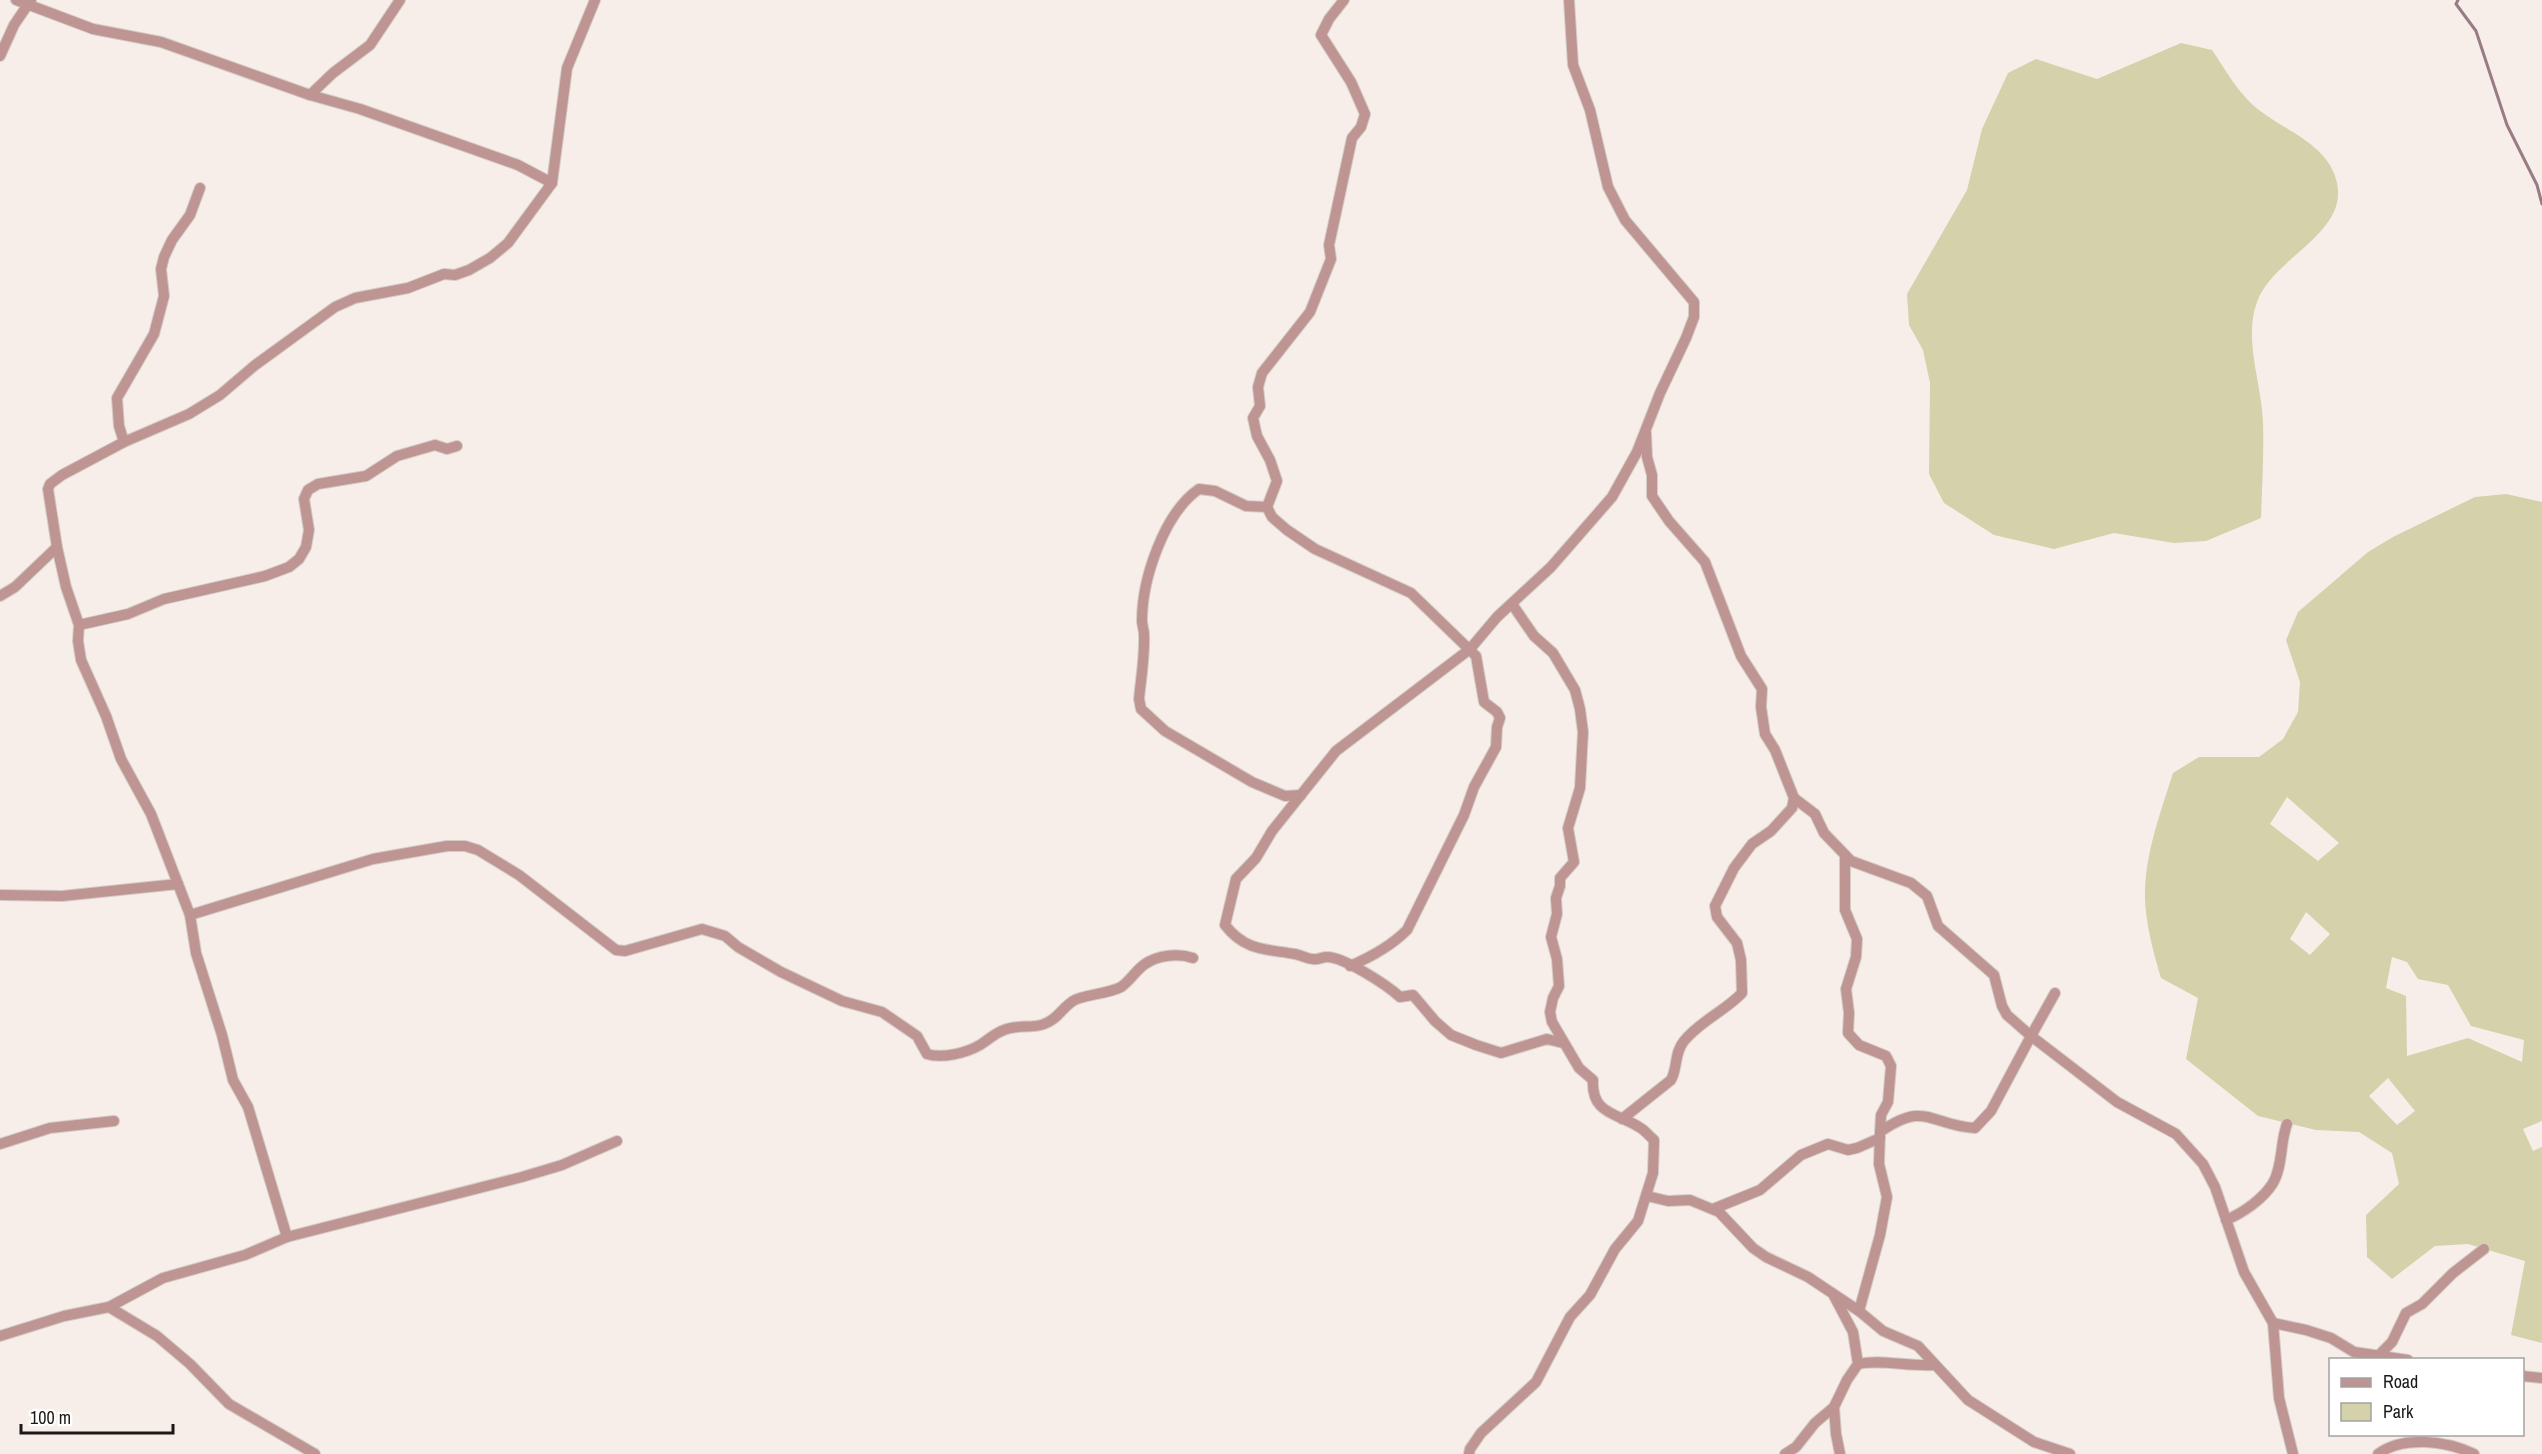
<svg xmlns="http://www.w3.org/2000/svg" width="2542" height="1454" font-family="'Archivo Narrow',sans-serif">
<rect width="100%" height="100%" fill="#f7eee9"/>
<g fill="#d4d1ab" fill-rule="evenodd">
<path d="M2181,43L2212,50C2223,66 2233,84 2246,98C2272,128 2328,139 2337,183C2348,234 2272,258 2257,302C2243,340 2262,384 2263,423C2264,455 2262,487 2261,518L2206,541L2174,543L2114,533L2054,549L1994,535L1944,503L1929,474L1930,383L1923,350L1909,325L1907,294L1967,190L1982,129L2008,73L2036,59L2097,79Z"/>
<path d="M2506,494L2542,502V1121L2523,1129L2533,1151L2542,1147V1343L2511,1335L2525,1261L2468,1244L2435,1246L2392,1279L2367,1257L2366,1215L2399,1184L2392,1153L2359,1132L2316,1130L2258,1116L2186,1059L2198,998L2161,978C2153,952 2144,917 2145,891C2146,851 2161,811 2173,773L2199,757H2259L2283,739L2298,712L2300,682L2286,640L2298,612L2368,552L2393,537L2475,497ZM2287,797L2339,843L2318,861L2270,824ZM2306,912L2330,934L2310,955L2290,939ZM2392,957L2407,962L2418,979L2448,985L2471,1026L2524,1040L2522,1062L2468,1038L2407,1056L2406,996L2386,988ZM2388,1078L2415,1111L2397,1125L2369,1096Z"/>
</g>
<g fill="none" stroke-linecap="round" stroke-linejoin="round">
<path stroke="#987b85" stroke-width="3" d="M2458,0L2456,4L2476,31L2507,125L2537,185L2542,204"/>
<g stroke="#d4ccc7" stroke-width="12">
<g id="street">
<path d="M16,0L93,29L161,42L310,95L360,109L518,165L552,183"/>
<path d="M1344,0L1329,19L1321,35L1351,82L1365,114L1361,127L1352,138L1329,245L1331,259L1310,312L1262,373L1258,387L1260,406L1253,418L1257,436L1270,460L1277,481L1267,507L1272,517L1287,530L1315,549L1411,593L1476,656L1484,702L1497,712L1500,718L1497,727L1496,747L1474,787L1464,815L1407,930C1390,947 1371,957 1350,966"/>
<path d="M0,56L14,25L31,0"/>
<path d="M310,95L333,73L370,45L400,0"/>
<path d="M124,442L119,426L117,398L154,334L164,296L161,269L164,257L172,240L190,215L200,188"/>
<path d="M1267,507L1246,506L1215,491L1199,489C1164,513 1142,579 1142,621C1142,625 1144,630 1144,634C1145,656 1141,678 1139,699L1141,709L1165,731L1252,782L1285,796L1301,795"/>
<path d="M0,596L15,587L57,547"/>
<path d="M79,625L128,614L164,599L265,576L289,567L299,559L306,547L309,530L304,499L308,490L318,484L366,476L397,456L435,445L447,449L457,446"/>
<path d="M1794,798L1815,814L1824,833L1851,861L1911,883L1927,896L1938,926L1994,975L2002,1006L2007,1015L2031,1036L2055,993"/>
<path d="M1845,855V910L1857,939L1856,957L1846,989L1849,1013L1848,1033L1859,1045L1886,1056L1891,1066L1888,1102L1881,1115L1880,1132L1879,1164L1887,1197L1880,1235L1859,1311"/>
<path d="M0,895L62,896L178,884"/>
<path d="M190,915L373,859L447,846H465L478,850L519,875L616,950L625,951L702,929L725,936L738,947L781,972L842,1001L882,1012L917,1036L927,1054C942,1059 966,1053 980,1045C988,1040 995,1033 1004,1030C1017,1024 1032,1029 1044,1024C1057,1020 1062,1008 1073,1001C1082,995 1108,994 1121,987C1130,981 1136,970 1145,964C1158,955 1178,953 1193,958"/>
<path d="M1563,1043L1547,1039L1501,1053L1476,1045L1451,1035L1435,1021L1413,995L1400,997C1387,985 1344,957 1327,957C1322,957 1318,960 1313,959C1307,959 1301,955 1295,954C1266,949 1245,951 1225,925L1236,879L1256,858L1272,831L1336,751L1470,649L1497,617L1551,567L1612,497L1637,452L1660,393L1686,338L1694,317V302L1625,220L1608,187L1590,110L1573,65L1569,0"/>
<path d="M1622,1119L1671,1080C1678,1067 1674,1053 1684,1041C1700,1021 1725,1011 1742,993L1741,960L1737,943L1717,917L1715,906L1734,868L1752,844L1771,831L1792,808L1794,798L1775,750L1765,734L1761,707L1762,689L1741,656L1705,562L1669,521L1652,496V475L1647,457L1646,433"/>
<path d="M1880,1132C1926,1100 1929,1125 1975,1128L1991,1111L2031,1036L2117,1102L2176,1134L2203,1164L2215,1187L2244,1272L2273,1323L2279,1398L2293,1454"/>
<path d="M0,1144L50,1128L114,1121"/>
<path d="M1647,1196L1668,1201L1690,1200L1719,1212L1753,1248L1766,1257L1808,1277L1859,1311L1883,1331L1918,1346L1968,1400L2034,1442L2070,1454"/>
<path d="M1713,1209L1760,1190L1801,1155L1828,1144L1848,1150L1857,1148L1880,1138"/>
<path d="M2226,1220C2243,1213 2263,1199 2273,1183C2283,1166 2280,1142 2287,1124"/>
<path d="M287,1237L248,1107L233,1080L222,1035L196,953L190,915L178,884L151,814L121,759L106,716L81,660L78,641L79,625L66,587L57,547L48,489L50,484L62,475L124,442L189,414L220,395L254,366L335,307L355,298L408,288L444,274L455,275L469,270L490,258L508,243L552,183L567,68L595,0"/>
<path d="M109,1307L157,1336L190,1364L229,1404L315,1454"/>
<path d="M2273,1323L2306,1330L2331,1338L2354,1352L2408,1360"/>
<path d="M0,1336L64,1316L109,1307L163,1278L245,1255L287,1237L522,1177L562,1165L617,1141"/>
<path d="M2379,1355L2392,1342L2406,1313L2422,1304L2453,1273L2484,1249"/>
<path d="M1858,1364C1882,1359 1909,1367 1934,1365"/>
<path d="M2522,1376L2542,1378"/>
<path d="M1834,1407L1836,1434L1840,1454"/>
<path d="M1469,1454L1470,1449L1481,1433L1536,1382L1570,1317L1590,1295L1615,1249L1638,1221L1653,1173L1654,1140C1649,1136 1645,1130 1639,1127C1617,1113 1591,1114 1593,1080L1579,1068L1552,1022L1550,1012L1553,998L1559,986L1557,959L1551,937L1557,914L1556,898L1560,886V878L1574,862L1568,828L1580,788L1583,732L1580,709L1575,690L1553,653L1534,636L1512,604"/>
<path d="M1785,1454L1796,1447L1815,1423L1834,1407L1847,1380L1858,1364L1853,1332L1834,1296"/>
<path d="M2378,1454C2403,1435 2447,1441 2474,1454"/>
</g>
</g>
<use href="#street" stroke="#be9592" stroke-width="10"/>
</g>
<rect x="2329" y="1358" width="195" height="78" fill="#ffffff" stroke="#a4a3a2" stroke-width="1.5"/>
<rect x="2341" y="1378" width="30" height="9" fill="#be9592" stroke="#a4a3a2" stroke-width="1.5"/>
<text x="2383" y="1388" font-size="18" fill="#1b1816">Road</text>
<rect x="2341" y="1403" width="30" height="18" fill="#d4d1ab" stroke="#a4a3a2" stroke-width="1.5"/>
<text x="2383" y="1418" font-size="18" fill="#1b1816">Park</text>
<path d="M21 1424v9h152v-9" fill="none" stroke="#1b1816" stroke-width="3"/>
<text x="30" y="1424" font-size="18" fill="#1b1816" stroke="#ffffff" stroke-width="4.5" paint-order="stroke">100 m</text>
</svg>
